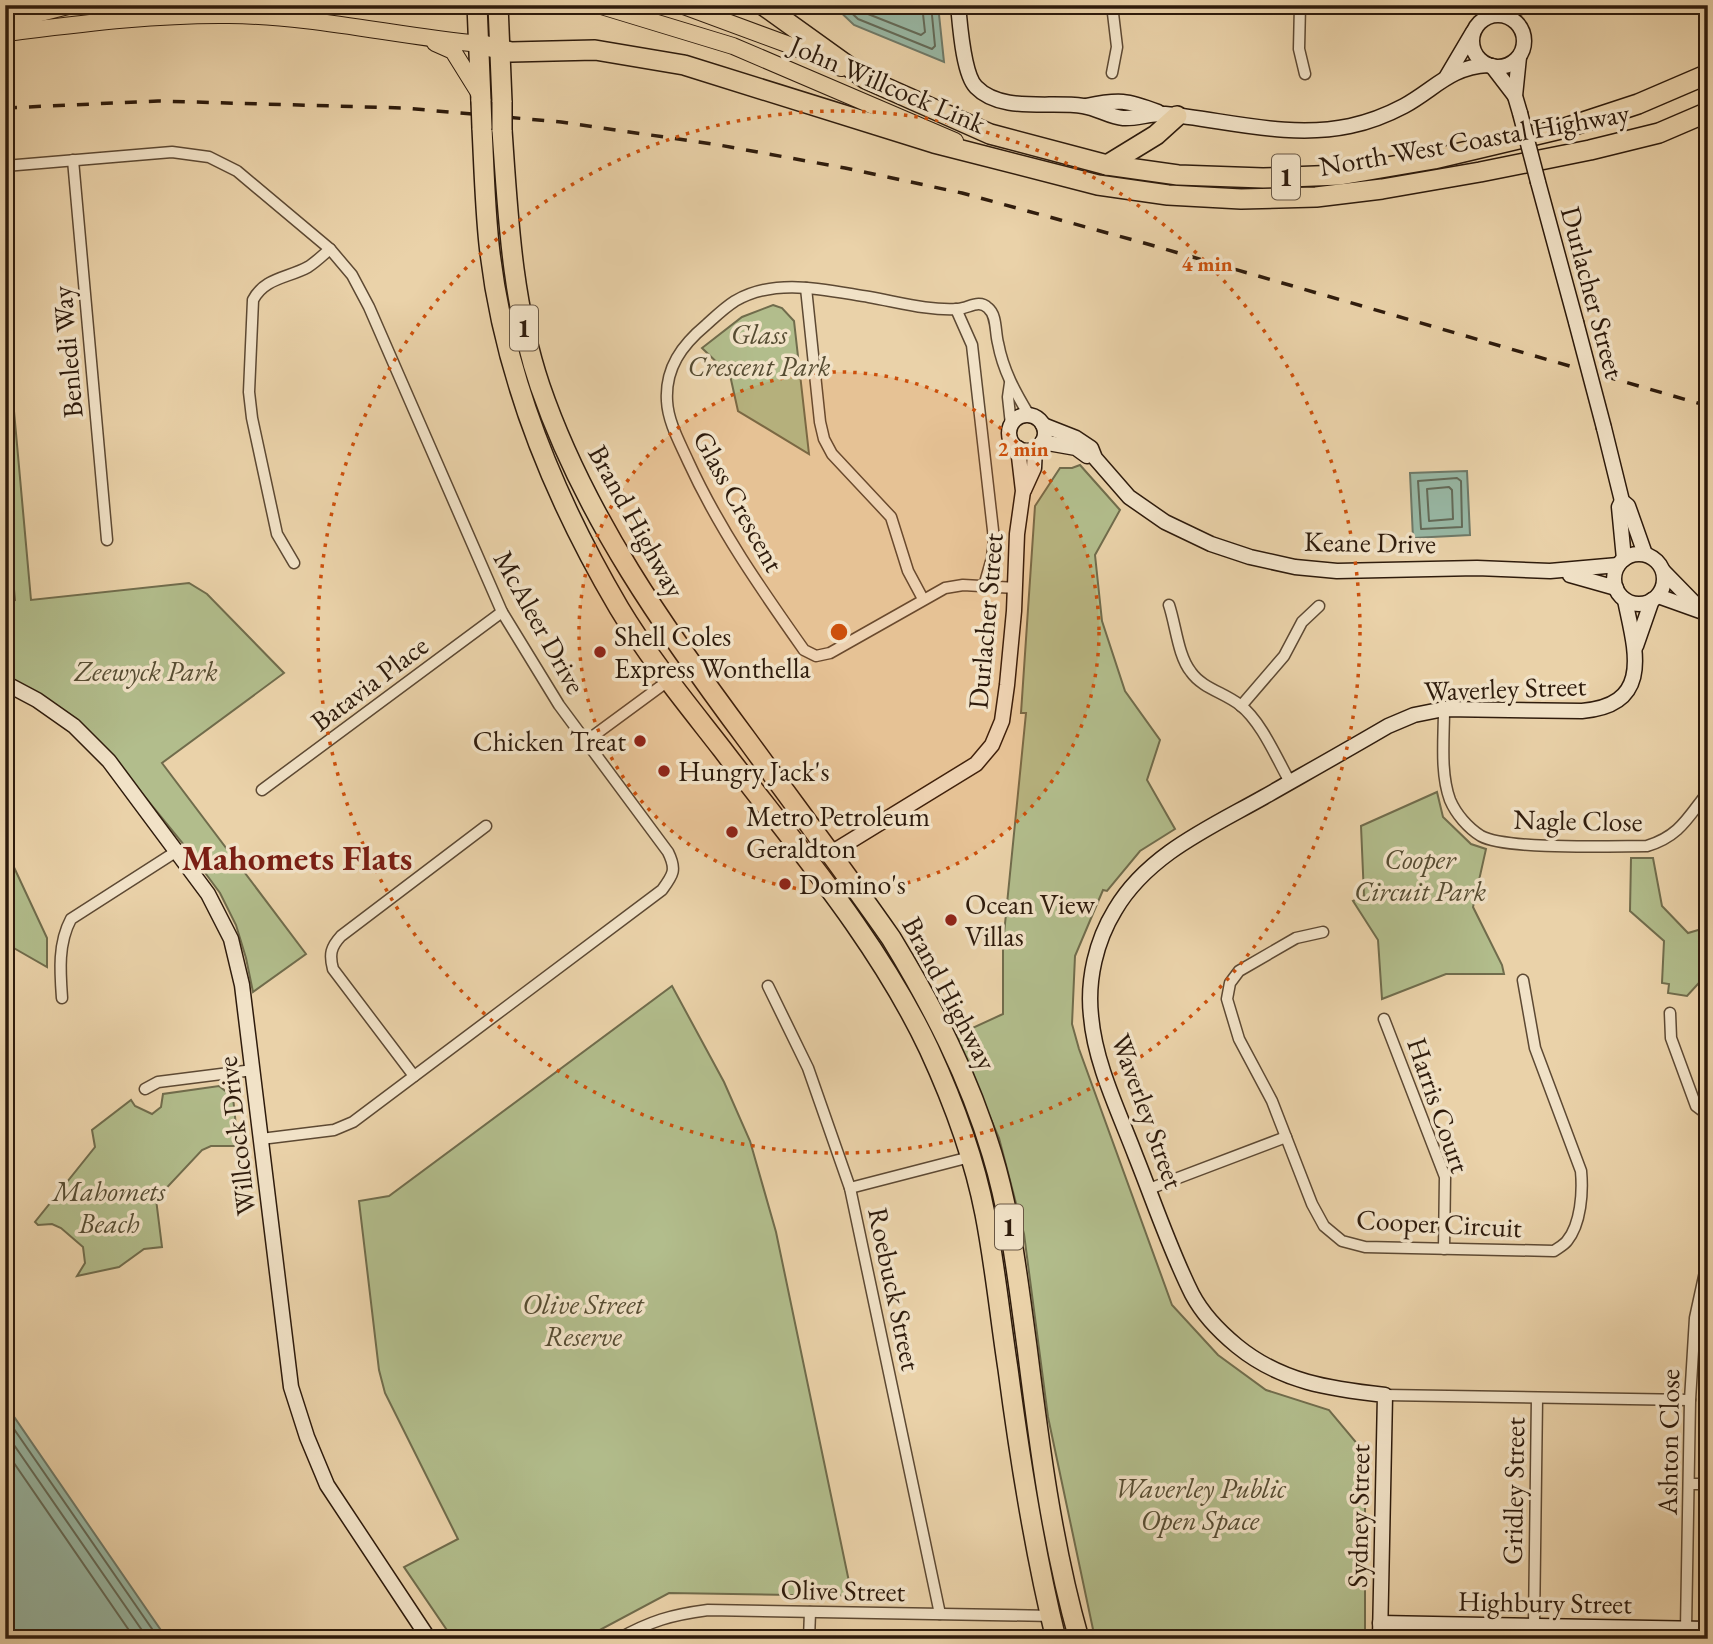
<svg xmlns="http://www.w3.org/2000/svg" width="1713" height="1644" font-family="'EB Garamond',serif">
<rect width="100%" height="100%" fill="#ead2a9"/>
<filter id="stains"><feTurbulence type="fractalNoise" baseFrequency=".00286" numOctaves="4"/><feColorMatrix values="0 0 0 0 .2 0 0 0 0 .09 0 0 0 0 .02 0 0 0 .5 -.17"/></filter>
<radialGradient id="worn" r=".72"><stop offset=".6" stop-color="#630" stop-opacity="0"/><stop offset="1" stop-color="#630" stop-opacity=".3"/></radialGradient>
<g fill="#b2bd8c" stroke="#706c4c" stroke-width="2">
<path d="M773,305L782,308L794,321L809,454L738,411L730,375L702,348L742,317Z"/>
<path d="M5,311L31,600L189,583L207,594L284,673L162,763L306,954L253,992L246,958L236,925L220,893L189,851L101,743L79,723L5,677V601L15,600L5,492Z"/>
<path d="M1080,465L1120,510L1095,555L1102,621L1125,691L1160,740L1147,780L1175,829L1140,851L1107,891L1103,890L1075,956L1072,1024L1079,1049L1172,1305L1218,1355L1266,1390L1329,1410L1365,1453V1638L1094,1634L1048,1417L1024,1234L999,1138L955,1036L1003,1014V944L1026,713H1021L1035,506L1060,468H1072Z"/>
<path d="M1437,792L1443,817L1471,844L1486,849L1473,907L1502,965L1504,974H1446L1382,999L1378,940L1353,901L1364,896L1361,826Z"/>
<path d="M5,848L47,938V967L5,943Z"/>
<path d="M1631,858H1653L1662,906L1688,933L1708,927V973L1687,996L1668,993L1669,984L1662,983L1664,941L1630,911Z"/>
<path d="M672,986L724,1082L750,1141L776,1232L852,1596L669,1593L583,1639H453L404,1567L458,1539L385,1393L379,1370L359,1201L389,1196Z"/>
<path d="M219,1086L233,1097L238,1146H211L202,1150L156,1199L162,1247L144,1249L119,1267L77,1276L85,1263L83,1247L61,1228L52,1224L38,1225L35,1222L95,1147L92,1130L131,1100L135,1106L152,1114L161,1107L163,1094Z"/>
</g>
<g fill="#98b8a5" stroke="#6e7968" stroke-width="2">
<path d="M833,5H938L944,62L854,25Z"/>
<path d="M1467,471L1470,535L1413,538L1410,473Z"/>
<path d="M5,1406L10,1411L167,1639H5Z"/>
</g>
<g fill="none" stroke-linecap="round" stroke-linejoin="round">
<g stroke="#636a58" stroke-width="2">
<path d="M843,5L858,19L932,49L935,46L931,5"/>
<path d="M856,5L863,12L921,35L925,32L922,5"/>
<path d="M1457,478L1461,481L1462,527L1421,529L1418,481Z"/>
<path d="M1449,487L1452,490L1453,519L1429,521L1427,489Z"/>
<path d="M5,1416L159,1639"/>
<path d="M5,1432L148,1639"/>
<path d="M5,1450L135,1639"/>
</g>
<g stroke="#5d4933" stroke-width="13">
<g id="street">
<path d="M1300,5L1299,49L1305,74"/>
<path d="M1112,73L1117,47L1112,5"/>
<path d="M73,160L107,540"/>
<path d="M5,166L172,152L209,157L237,171L330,249L352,275L369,307L502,612L559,705L668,852C677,870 673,875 662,890L353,1122L334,1130L261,1139"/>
<path d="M806,288L820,422L824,439L832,454L891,517L908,571L923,599"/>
<path d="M956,309L972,345L994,539L992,558L984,586"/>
<path d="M1010,383L1008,397L1011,425"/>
<path d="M294,563L277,534L252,418L249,392L253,300C264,278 288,278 308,267C316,262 323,255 330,249"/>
<path d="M1016,588L963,585L945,588L830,653L816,656L804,650C761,589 719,529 688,461C680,443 668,422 667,401C665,368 682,345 706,325C715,317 724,308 735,301C776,277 825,290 869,297C898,302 929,311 958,309C969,308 979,299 988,308C997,315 995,332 998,343C1003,370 1015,392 1029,415"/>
<path d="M1169,605C1176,626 1178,656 1191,672C1202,688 1225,693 1240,705C1261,721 1277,759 1290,782"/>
<path d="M1241,706L1284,656L1302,622L1319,606"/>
<path d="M1444,709C1444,738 1440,773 1450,800C1456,814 1468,828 1481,836C1506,850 1614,846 1647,846C1680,836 1688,817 1708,792"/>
<path d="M585,742L691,664"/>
<path d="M262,790L502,612"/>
<path d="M1323,932L1296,938L1239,971L1230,983L1227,999L1239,1039L1272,1101L1312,1204L1324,1226L1342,1241L1365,1247L1554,1251C1558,1248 1564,1245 1567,1241C1581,1224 1583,1192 1581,1171L1535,1048L1523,980"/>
<path d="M768,986L808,1068L850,1188L940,1614"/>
<path d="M62,998C60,971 58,943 71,919L177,851"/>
<path d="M1670,1013L1671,1038L1696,1106L1708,1115"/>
<path d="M1384,1019L1445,1177L1444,1249"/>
<path d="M414,1076L333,969C329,954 331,947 341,936L486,826"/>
<path d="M145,1089L158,1082L253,1070"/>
<path d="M850,1188L970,1157"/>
<path d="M1149,1189L1286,1137"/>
<path d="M1385,1395L1690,1400"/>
<path d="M1689,1484H1708"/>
<path d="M1534,1626L1537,1398"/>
<path d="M1686,1629L1690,1400L1695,1318L1708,1258"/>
<path d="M618,1639C651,1621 670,1615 708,1610L1054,1616"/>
<path d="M809,1639L810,1612"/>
</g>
</g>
<g stroke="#2e1b0c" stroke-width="17">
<g id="secondary">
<path d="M958,5C960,24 963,74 976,87C1001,113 1050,101 1083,106C1097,108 1110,117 1123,118C1137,119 1151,113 1165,114C1226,120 1289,139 1350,126C1369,122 1387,115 1404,106C1435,89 1450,67 1488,65"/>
<path d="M1499,14L1526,5"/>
<circle cx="1498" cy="41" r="26"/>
<path d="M1519,57L1515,96L1520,113"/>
<path d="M1492,66L1515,96"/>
<path d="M1447,76L1473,32"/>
<path d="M1086,106C1119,99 1127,100 1158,112"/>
<path d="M1538,182L1576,322"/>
<circle cx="1027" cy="433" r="18"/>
<path d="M1043,425L1076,438L1091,448L1095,458L1129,497L1165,522L1211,544L1250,557L1295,567L1337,571L1477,568L1550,571L1618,565"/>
<path d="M1604,428L1622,501L1628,506L1645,554"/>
<path d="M1042,442L1076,448L1087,456"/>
<path d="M1024,490L1034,468L1035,448"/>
<path d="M1622,501L1619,507L1624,559"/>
<circle cx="1639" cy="579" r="25"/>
<path d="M1664,572L1703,612"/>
<path d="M1570,575L1616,588"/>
<path d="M1658,596L1700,611"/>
<path d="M1636,646L1652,600"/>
<path d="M5,683L37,700L74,726L109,761L208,894L231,939L242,985L291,1387L307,1437L327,1485L429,1639"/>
<path d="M831,853L976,764L992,745L1002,721L1007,685L1014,611L1017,534L1023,491L1018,448"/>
<path d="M1380,1623L1708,1629"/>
<path d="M1380,1639L1385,1395C1330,1389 1281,1382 1237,1346C1220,1332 1202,1313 1192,1294C1170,1250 1154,1202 1136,1157C1119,1112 1095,1064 1091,1016C1087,980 1096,941 1115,910C1148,854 1211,827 1264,797C1306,773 1347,750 1388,726L1414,715L1444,709L1582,711C1654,705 1635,649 1625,600"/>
</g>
</g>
<g stroke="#2e1b0c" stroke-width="18">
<g id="primary">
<path d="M598,5L733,46L955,141"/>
<path d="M681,5L792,46L841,68"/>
<path d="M5,22L72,5"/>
<path d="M5,33C79,24 154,14 229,15C314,16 396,36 479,44"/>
<path d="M435,43L453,51L481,96"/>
</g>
</g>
<g stroke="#2e1b0c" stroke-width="22">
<g id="highway">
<path d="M477,5L481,101"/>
<path d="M498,5L502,102"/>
<path d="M763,5L866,79L990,134L1107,165L1178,175L1263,178L1340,175L1434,159L1565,128L1638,104L1708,74"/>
<path d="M479,44L511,52L595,50L684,65L934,143L1098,185L1168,195L1241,199L1316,197L1382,189L1480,172L1590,150L1659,133L1708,112"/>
<path d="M482,128C484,167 485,206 489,244C503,375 553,496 619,608C649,658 687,704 722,749C795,845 877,939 929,1049C953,1101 974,1157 985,1214C995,1265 1000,1317 1008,1369C1020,1460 1034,1550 1056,1639"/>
<path d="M502,130C508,216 512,303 540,386C585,517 666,631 748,741C796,807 845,872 891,938C933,1007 969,1077 992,1154C1011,1216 1018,1282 1027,1347C1039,1443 1052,1545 1079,1639"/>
<path d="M1107,165L1156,135L1177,116"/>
</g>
</g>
<use href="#street" stroke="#f1e2c7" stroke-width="10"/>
<use href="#secondary" stroke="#f1e2c7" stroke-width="14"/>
<use href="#primary" stroke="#ead2a9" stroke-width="16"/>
<use href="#highway" stroke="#ead2a9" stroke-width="19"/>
<path stroke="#2e1b0c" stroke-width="3.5" stroke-dasharray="12 12" stroke-linecap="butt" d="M5,108L158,101L404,108L561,122L719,145L845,168L962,193L1144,243L1708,406"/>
<g stroke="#2e1b0c" stroke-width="17" stroke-linecap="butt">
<g id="secondary-bridge">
<path d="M1520,113L1538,182"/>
<path d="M1576,322L1604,428"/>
</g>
</g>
<g stroke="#2e1b0c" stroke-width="22" stroke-linecap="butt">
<g id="highway-bridge">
<path d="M481,101L482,128"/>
<path d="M502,102V130"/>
</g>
</g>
<use href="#secondary-bridge" stroke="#f1e2c7" stroke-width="14"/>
<use href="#highway-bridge" stroke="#ead2a9" stroke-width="19"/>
</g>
<circle cx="839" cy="632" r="260" fill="#cc500c" fill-opacity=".12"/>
<g fill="none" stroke="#cc500c" stroke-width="3.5" stroke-dasharray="3.5 7">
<circle cx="839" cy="632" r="260"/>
<circle cx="839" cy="632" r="521"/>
</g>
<g fill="#8f2418" stroke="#f1e2c7" stroke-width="2.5">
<circle cx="600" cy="652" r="7"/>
<circle cx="640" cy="741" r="7"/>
<circle cx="664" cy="771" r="7"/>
<circle cx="732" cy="832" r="7"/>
<circle cx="785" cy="884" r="7"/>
<circle cx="951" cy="920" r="7"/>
</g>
<g text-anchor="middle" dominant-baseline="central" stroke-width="7" stroke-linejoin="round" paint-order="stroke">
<g fill="#f1e2c7" stroke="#685744" stroke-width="2">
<rect x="1272" y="154.5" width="28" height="45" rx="5"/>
<rect x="510" y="305.5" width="28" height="45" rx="5"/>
<rect x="995" y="1204.5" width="28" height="45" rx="5"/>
</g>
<g font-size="26" font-weight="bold" fill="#2e1b0c">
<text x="1286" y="177">1</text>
<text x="524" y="328">1</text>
<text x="1009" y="1227">1</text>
</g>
<g font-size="28" fill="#2e1b0c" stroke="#f1e2c7">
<text transform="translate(888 84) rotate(23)">John Willcock Link</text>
<text transform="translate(1474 139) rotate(-10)">North West Coastal Highway</text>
<text transform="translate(1593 292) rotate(75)">Durlacher Street</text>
<text transform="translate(67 352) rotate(-95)">Benledi Way</text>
<text transform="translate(739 501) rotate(61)">Glass Crescent</text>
<text transform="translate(637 521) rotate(61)">Brand Highway</text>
<text transform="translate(1370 542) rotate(1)">Keane Drive</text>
<text transform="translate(985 621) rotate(-85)">Durlacher Street</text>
<text transform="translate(540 622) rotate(61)">McAleer Drive</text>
<text transform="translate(369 683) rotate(-37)">Batavia Place</text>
<text transform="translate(1505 688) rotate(-2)">Waverley Street</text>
<text transform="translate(1578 820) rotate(1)">Nagle Close</text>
<text transform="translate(950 993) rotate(62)">Brand Highway</text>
<text transform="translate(1439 1105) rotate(71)">Harris Court</text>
<text transform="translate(1148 1111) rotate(70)">Waverley Street</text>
<text transform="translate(236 1136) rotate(-97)">Willcock Drive</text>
<text transform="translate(1439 1223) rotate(3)">Cooper Circuit</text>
<text transform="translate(895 1289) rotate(78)">Roebuck Street</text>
<text transform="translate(1668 1442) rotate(-89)">Ashton Close</text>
<text transform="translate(1513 1491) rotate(-89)">Gridley Street</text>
<text transform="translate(1358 1516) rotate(-89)">Sydney Street</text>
<text transform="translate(843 1590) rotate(1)">Olive Street</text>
<text transform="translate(1545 1602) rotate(1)">Highbury Street</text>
</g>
<g font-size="28" font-style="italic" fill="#564c32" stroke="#f1e2c7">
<text x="759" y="334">Glass<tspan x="759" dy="32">Crescent Park</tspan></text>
<text x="146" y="671">Zeewyck Park</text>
<text x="1420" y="859">Cooper<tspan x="1420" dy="32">Circuit Park</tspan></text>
<text x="109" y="1191">Mahomets<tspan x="109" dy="32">Beach</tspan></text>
<text x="583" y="1304">Olive Street<tspan x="583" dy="32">Reserve</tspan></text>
<text x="1200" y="1488">Waverley Public<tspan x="1200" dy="32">Open Space</tspan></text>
</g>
<g font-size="28" fill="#2e1b0c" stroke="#f1e2c7" text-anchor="start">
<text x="614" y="636">Shell Coles<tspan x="614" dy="32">Express Wonthella</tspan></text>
<text x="626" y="741" text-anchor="end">Chicken Treat</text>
<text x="678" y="771">Hungry Jack's</text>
<text x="746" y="816">Metro Petroleum<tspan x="746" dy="32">Geraldton</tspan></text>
<text x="799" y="884">Domino's</text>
<text x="965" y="904">Ocean View<tspan x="965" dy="32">Villas</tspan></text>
</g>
<g font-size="35" font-weight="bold" fill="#7a1f14" stroke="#f1e2c7">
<text x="297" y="857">Mahomets Flats</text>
</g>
</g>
<circle cx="839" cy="632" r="10" fill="#cc500c" stroke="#f1e2c7" stroke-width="3.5"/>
<g font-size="21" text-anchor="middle" font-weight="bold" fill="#cc500c" stroke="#f1e2c7" stroke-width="7" stroke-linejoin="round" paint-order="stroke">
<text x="1207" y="271">4 min</text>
<text x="1023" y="456">2 min</text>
</g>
<rect width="1713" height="1644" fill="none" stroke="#ead2a9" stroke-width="28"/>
<rect x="7" y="7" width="1699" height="1630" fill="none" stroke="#2e1b0c" stroke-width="3.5"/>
<rect x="14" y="14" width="1685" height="1616" fill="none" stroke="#2e1b0c" stroke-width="2"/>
<rect width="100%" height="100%" filter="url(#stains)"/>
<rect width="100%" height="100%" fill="url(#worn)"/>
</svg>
